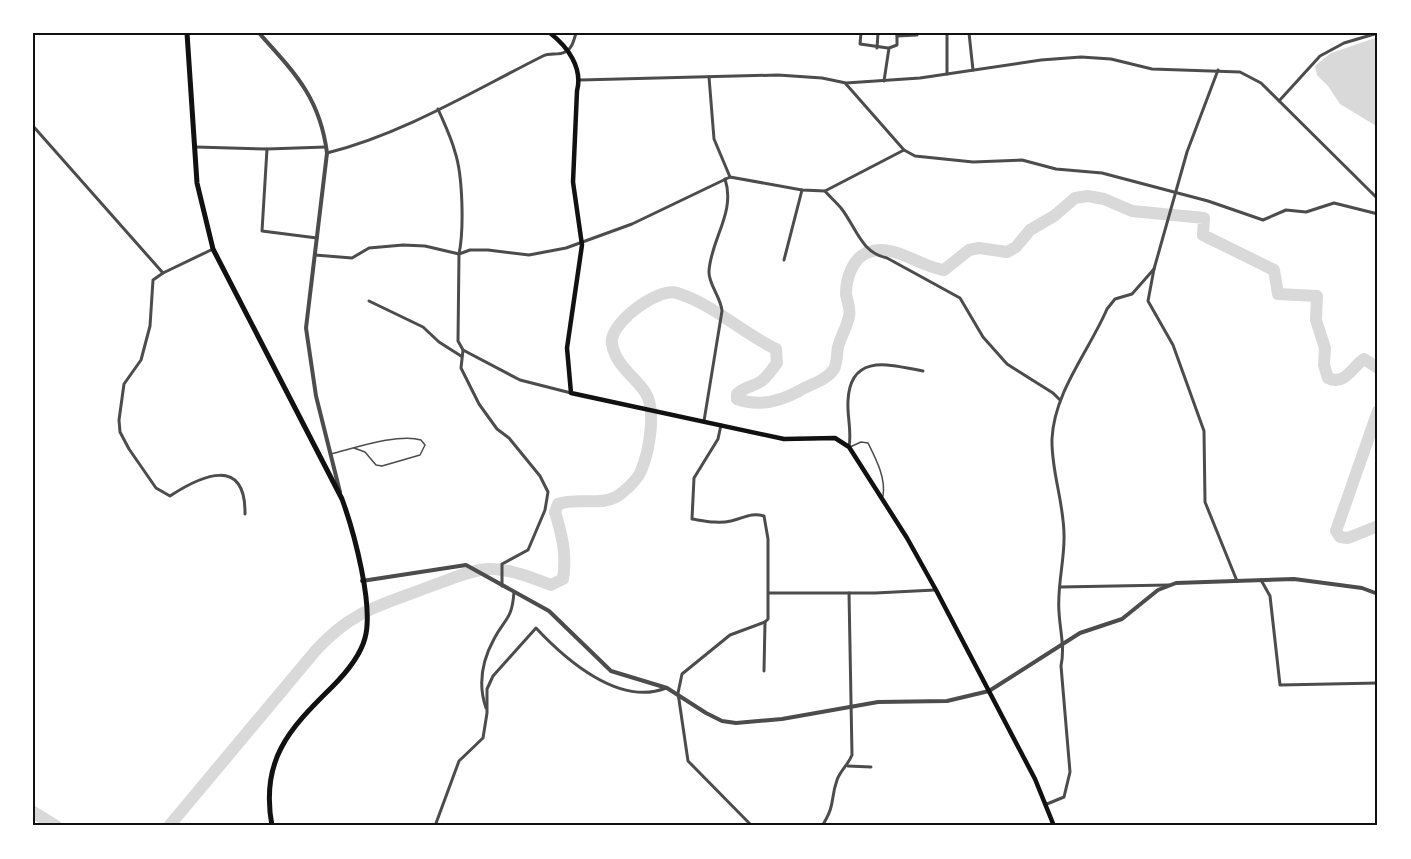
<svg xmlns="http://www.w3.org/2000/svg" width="1411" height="859" font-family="'Roboto Condensed',sans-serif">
<rect width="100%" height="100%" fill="#fff"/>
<path fill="#d9d9d9" d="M1378,37V127L1340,104L1328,86L1317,75L1315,66L1331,53Z"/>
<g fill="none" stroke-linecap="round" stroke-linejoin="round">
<g stroke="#d9d9d9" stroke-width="12">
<path d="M1378,411L1336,531L1340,537L1348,538L1378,526"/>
<path d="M33,812L56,826"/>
<path d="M169,826L317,649C354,609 383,605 431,586C449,580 470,570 488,569C508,568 533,578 551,585L563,579C567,555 562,535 555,512L558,504C580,496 604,509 623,492C629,487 638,478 641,471C649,452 657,410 645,392C633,375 616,366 612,344C608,324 658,287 677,293C713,304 742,333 776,349L777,363C772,369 767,378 760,382C752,387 744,387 737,394V399C759,407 779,402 799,391C810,384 826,381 834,369C837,364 837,353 838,347C841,336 847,327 849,316C851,310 847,301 846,294C846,278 853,257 869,252C894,243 920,267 944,270L969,250L979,248L1007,252L1016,247L1030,230L1054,216L1075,198L1088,196L1104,199L1132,211L1204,218L1203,235L1274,270L1278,294L1317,296L1316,320L1325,348L1324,365L1328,378C1345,386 1352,367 1364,359L1378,368"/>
</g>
<g stroke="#4c4c4c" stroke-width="1.5">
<path d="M850,447L861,442L868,443C876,459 886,478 883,496"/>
<path d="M331,454C355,448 399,433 421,440L425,445L420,455L382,466L376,465L365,452L354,448"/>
</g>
<g stroke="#4c4c4c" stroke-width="3">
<path d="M861,33L860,44L888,48"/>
<path d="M947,33V74"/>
<path d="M969,33L973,70"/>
<path d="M897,36L917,35"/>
<path d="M877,48L878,33"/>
<path d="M1218,70L1187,152L1154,269L1148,301L1173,345L1204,431L1205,502L1237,581"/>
<path d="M709,77L714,139L730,177"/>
<path d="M580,80L778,75L822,78L846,83L920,78L1041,60L1081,57L1111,59L1152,69L1240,72L1261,83L1378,199"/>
<path d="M884,81L889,48L897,45V33"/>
<path d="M846,84L904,150L915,156L973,162L1022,160L1056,169L1102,173L1208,201L1263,220L1286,210L1306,212L1334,203L1378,214"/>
<path d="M1279,101L1320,56L1344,43L1378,33"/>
<path d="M438,109C444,123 451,137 455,152C463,176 464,230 459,254L458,341L463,350L520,380L571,393"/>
<path d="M33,126L163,273L213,249"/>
<path d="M196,147L267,149L326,147"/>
<path d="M267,149L262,231L317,238"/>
<path d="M327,153C403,134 473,91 543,56C550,52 558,56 565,52C572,49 574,40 576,33"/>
<path d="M825,191C830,197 836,202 841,208C856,227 861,253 887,258L960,298L983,337L1007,364L1053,393L1060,400"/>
<path d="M315,255L352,258L369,248L403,245L425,246L459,254L470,250H488L529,255L566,248L632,224L730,177L802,190L825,191L904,150"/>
<path d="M784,260L802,190"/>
<path d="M163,273L153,280L150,326L141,360L124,384L119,420L120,432L129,449L156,488L170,496C202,475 246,456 245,514"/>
<path d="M369,301L423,327L439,342L461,356"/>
<path d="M463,350L461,368L479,404L497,429L509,438L540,476L548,492L545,510L528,550L502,564V586"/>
<path d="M704,421L722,311C721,297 708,284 709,271C711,239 736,212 725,179"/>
<path d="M721,425L718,439L694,478L692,519C705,521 718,524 731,521C744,518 751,512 764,516L768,539V619L765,622L730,635L682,674L678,693L688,761L752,826"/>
<path d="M849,447C852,431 847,417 848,401C850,352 891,365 923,371"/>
<path d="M1261,580L1270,596L1280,685L1378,683"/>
<path d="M1060,587L1169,585"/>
<path d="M769,593H875L935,590"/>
<path d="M764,671L765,622"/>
<path d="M486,708C478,685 482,661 494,639C505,618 512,620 514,592"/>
<path d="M848,766L871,767"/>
<path d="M1047,804L1064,797L1070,772L1061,666C1065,647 1060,631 1059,612C1057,587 1064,563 1064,539C1065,505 1051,472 1052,439C1054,392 1089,351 1107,309L1115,299L1132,294L1154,269"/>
<path d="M435,826L459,761L483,738L487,713V689L493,676L536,628C565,659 619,707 666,688"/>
<path d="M822,826C836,804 830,800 837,780C840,771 848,765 852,755L849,593"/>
</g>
<g stroke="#4c4c4c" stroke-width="4">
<path d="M259,33C295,73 320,98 327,153L306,328L316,396L340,492"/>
<path d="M362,581L466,565L549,611L611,671L667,688L706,713L722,721L736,723L782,719L878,702L947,701L989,691L1080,633L1122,619L1158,590L1176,583L1294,579L1362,588L1378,594"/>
</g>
<path stroke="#111" stroke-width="4.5" d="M550,33C568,47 583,68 577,91L573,182L582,245L567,348L571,393L784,439L835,438L849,447L907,538L936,590L1035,779L1054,826"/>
<path stroke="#111" stroke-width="5" d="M187,33L197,183L213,249L342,499C354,532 374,606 365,638C360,657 345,674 332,687C288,730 260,761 272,826"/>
</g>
<rect width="1411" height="859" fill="none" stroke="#ffffff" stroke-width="69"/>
<rect x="34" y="34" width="1342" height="790" fill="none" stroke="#111" stroke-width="2"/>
</svg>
